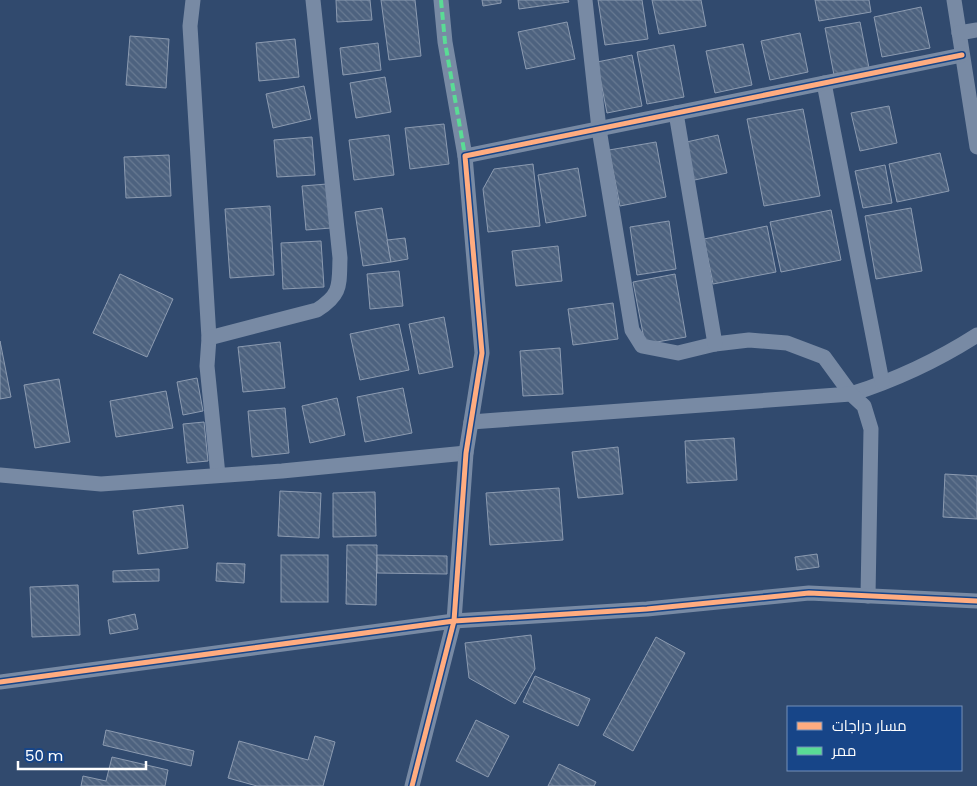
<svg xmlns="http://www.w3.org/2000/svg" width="977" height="786" font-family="Poppins,Cairo,sans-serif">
<defs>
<pattern id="building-back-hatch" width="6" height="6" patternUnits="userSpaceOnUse" patternTransform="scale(1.25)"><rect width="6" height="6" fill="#4d627f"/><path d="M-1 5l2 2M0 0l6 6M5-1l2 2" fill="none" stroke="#687a92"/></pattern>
</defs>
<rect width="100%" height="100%" fill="#314a6e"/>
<g fill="url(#building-back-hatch)" stroke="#8c9bb1">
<path d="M336,0H370L372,20L337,22Z"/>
<path d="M381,0H415L421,56L389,60Z"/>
<path d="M482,0H501V3L483,6Z"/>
<path d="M518,0H568L569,2L519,9Z"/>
<path d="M598,0H642L648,39L605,45Z"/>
<path d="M652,0H701L706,26L659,34Z"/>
<path d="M815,0H869L871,12L819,21Z"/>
<path d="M921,7L930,48L882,57L874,17Z"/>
<path d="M567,22L575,59L526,69L518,32Z"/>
<path d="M860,22L869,68L834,75L825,28Z"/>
<path d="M800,33L808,72L770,80L761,41Z"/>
<path d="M130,36L169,39L166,88L126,85Z"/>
<path d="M295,39L299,77L259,81L256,43Z"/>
<path d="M378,43L381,70L343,75L340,48Z"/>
<path d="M743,44L752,85L715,93L706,51Z"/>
<path d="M674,45L684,97L647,104L637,52Z"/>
<path d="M632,55L642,106L607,113L597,62Z"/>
<path d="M385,77L391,112L356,118L350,83Z"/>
<path d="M304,86L311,119L273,128L266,94Z"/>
<path d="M889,106L897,143L860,151L851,113Z"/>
<path d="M803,109L820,196L764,206L747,119Z"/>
<path d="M444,124L449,164L410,169L405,128Z"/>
<path d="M389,135L394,175L354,180L349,140Z"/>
<path d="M718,135L727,173L690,181L682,143Z"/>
<path d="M312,137L315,175L277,177L274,140Z"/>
<path d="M656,142L666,197L620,206L609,150Z"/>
<path d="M940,153L949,191L897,202L889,164Z"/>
<path d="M169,155L171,196L126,198L124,157Z"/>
<path d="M533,164L540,226L488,232L483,189L494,169Z"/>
<path d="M885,165L892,203L863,208L855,171Z"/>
<path d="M578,168L586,216L546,223L538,175Z"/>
<path d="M327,184L331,228L306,230L302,186Z"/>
<path d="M270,206L274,275L230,278L225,209Z"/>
<path d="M382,208L391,262L363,266L355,212Z"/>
<path d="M911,208L922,271L876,279L865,216Z"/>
<path d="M831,210L841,260L781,272L770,222Z"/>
<path d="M669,221L676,269L637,275L630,227Z"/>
<path d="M767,226L776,272L713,284L704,239Z"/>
<path d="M405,238L408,259L391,262L387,240Z"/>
<path d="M321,241L324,287L283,289L281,243Z"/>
<path d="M558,246L562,281L516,286L512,251Z"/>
<path d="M399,271L403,306L370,309L367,274Z"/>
<path d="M120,274L173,299L147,357L93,333Z"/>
<path d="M675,274L686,337L645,344L633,282Z"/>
<path d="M613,303L618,339L573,345L568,309Z"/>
<path d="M444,317L453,367L419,374L409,324Z"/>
<path d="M399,324L409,370L360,380L350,334Z"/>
<path d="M0,341L11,397L0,399Z"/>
<path d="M280,342L285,388L243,392L238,347Z"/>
<path d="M560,348L563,394L523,396L520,351Z"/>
<path d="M197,378L203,411L183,415L177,382Z"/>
<path d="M59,379L70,442L35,448L24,385Z"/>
<path d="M403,388L412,433L365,442L357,397Z"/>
<path d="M166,391L173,428L116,437L110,401Z"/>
<path d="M337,398L345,435L310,443L302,406Z"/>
<path d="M285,408L289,453L252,457L248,411Z"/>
<path d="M204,422L208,461L187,463L183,424Z"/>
<path d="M734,438L737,480L687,483L685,441Z"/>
<path d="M618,447L623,494L578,498L572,452Z"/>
<path d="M945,474L977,476V519L943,517Z"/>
<path d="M559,488L563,540L490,545L486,493Z"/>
<path d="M280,491L321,493L319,538L278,536Z"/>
<path d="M375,492L376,536L333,537V493Z"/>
<path d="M183,505L188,548L138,554L133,511Z"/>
<path d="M347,545H377L376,605L346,604Z"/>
<path d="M817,554L819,567L797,570L795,557Z"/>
<rect x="281" y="555" width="47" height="47"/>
<path d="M377,555L447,556V574L377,573Z"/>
<path d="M217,563L245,564L244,583L216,581Z"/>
<path d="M159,569V581L113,582V571Z"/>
<path d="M78,585L80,635L32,637L30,587Z"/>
<path d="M135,614L138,629L110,634L108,620Z"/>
<path d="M531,635L535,669L515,704L469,678L465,643Z"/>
<path d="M656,637L685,653L633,751L603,735Z"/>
<path d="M535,676L590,699L578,726L523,702Z"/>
<path d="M476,720L509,736L488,777L456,761Z"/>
<path d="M106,730L194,751L191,766L103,745Z"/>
<path d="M315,736L335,742L323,786H257L228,778L239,741L308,760Z"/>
<path d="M112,757L168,770L165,786H81L83,776L106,781Z"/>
<path d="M559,764L596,782L594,786H548Z"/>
</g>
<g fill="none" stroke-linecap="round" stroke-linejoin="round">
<g stroke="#788aa4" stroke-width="15">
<path d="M193,0L190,26L209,338L207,366L218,475"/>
<path d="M441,0L445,42L465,156"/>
<path d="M585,0L599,129L632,330L642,346L678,353L715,344L749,340L787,343L824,357L851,394C895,380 938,360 977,335"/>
<path d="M954,0L977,147"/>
<path d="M959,33L977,30"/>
<path d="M824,83L882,382"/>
<path d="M676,113L715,344"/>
<path d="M209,338L317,310C342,294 339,285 340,258L313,0"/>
<path d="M471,422L851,394L864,406L871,429L868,596"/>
<path d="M0,475L101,484L282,471L466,453"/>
<path d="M0,682L454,621L647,609L809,593L977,601"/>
<path d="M412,786L454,621L466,453L482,353L465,156L962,55"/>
</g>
<path stroke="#5adb95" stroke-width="4" stroke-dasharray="8 4" stroke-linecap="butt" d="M441,0L445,42L465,156"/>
<g stroke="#174588" stroke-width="8">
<g id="cycleway">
<path d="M0,682L454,621L647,609L809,593L977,601"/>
<path d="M412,786L454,621L466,453L482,353L465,156L962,55"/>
</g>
</g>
<use href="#cycleway" stroke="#ffac80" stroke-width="5"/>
</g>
<rect x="787" y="706" width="175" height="65" fill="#174588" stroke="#748fb8"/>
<rect x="797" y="722" width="25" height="8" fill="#ffac80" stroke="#748fb8"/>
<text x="832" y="731" font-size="15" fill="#ffffff">مسار دراجات</text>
<rect x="797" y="747" width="25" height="8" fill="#5adb95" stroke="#748fb8"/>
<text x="832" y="756" font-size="15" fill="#ffffff">ممر</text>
<path d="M18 761v8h128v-8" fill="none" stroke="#ffffff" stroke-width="2.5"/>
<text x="25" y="761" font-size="15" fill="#ffffff" stroke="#174588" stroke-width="4" paint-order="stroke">50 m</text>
</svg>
